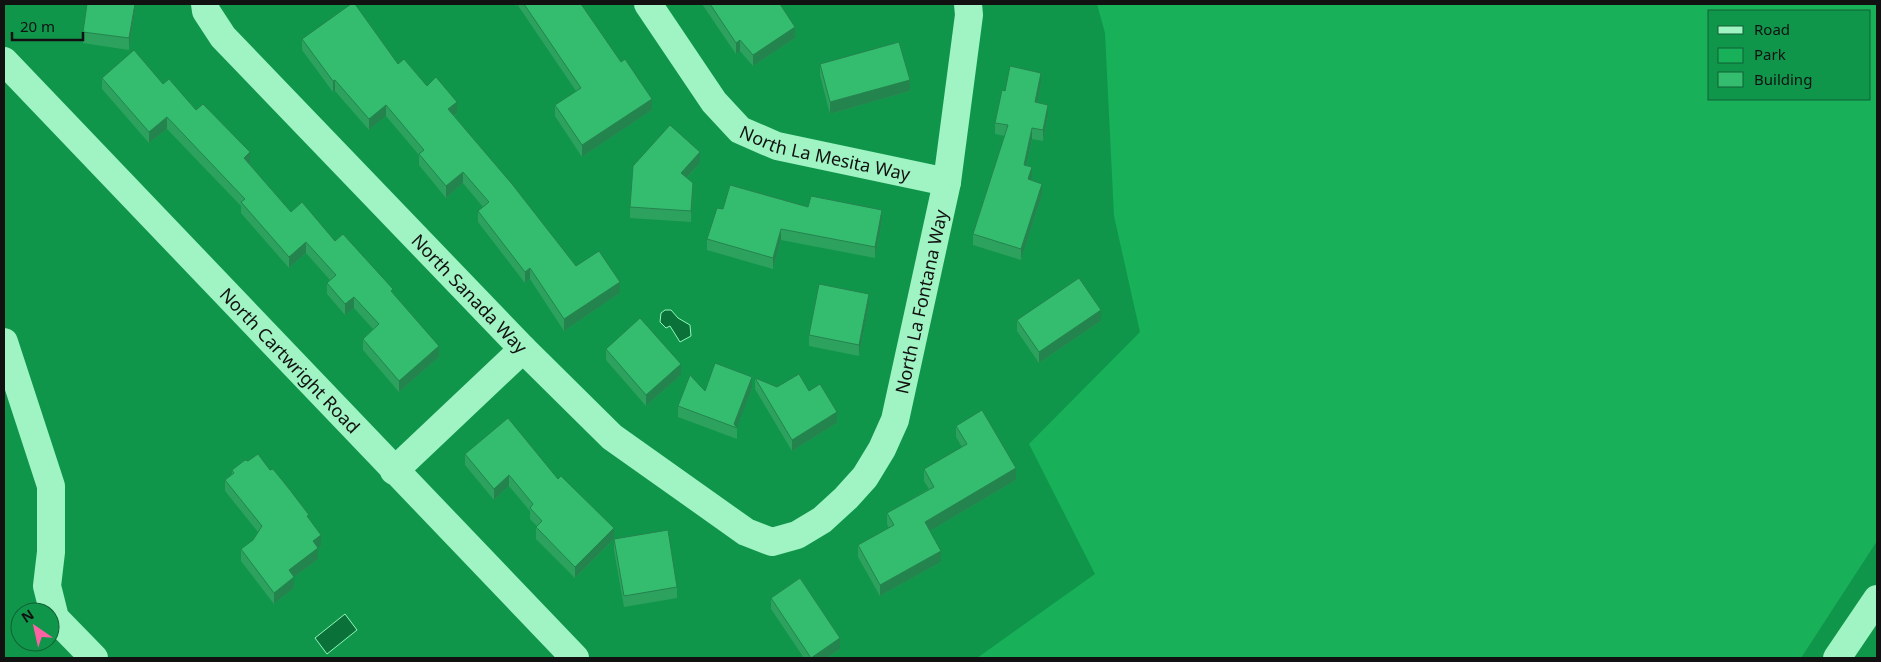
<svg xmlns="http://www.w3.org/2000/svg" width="1881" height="662" font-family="'Noto Sans',sans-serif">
<rect width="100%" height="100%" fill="#10964b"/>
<path fill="#18b059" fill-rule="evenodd" d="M1097,4H1877V541L1801,658H977L1095,574L1029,444L1140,332L1114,216L1105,33ZM1710,11H1870V99H1710Z"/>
<g fill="#0a7238" stroke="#91f7bb">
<path d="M665,310H671L678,318L690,325L691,336L680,342L670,326L666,328L660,322L661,313Z"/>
<path d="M345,614L357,630L327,654L315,638Z"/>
</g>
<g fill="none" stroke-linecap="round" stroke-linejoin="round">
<g stroke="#a0f4c3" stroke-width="28">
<path id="s1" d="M205,4L206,11L223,37L523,349L612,437L746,532L772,542L797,535L822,520L846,498L865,477L882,449L895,420L947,182L969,15L968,4"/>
<path id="s2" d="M648,4L714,102L740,130L777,146L947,182"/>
<path id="s3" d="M4,61L575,658"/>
<path d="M4,342L51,486V552L47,586L55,618L94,658"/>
<path d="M394,471L523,349"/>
<path d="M1837,658L1877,599"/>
</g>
</g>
<g fill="#2da25f">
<path d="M87,4H136L129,50L83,43V32Z"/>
<path d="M514,4H581L652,110L582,157L555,116V105L576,91L517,4L516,6Z"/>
<path d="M702,4H780L795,38L753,66L740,51L736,54Z"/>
<path d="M302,39L398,64L427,86L457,113L454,116L576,266L620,293L564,331L530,279L525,283L478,222V211L483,207L463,183L446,198L419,165V155L386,116L369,130L335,91L333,92L302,50Z"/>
<path d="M820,64L910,91L830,114L820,75Z"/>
<path d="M102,78L163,84L196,110L250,163L249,164L291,212L335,241L393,293L439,357L399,392L363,350V339L373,329L354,308L345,315L327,294V283L330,280L306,253L289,268L241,213V206L167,129L149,143L102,89Z"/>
<path d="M1041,84L1037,103L1048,116L1043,141L1032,139L1026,166L1032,178L1031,180L1042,195L1021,260L973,245V234L1005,136L995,134V123L1005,91Z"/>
<path d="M700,163L687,178L693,195L691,222L630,218V207Z"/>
<path d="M808,207L882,221L875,258L781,240L773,269L707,250V239L723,209Z"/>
<path d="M869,305L859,356L809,346V335Z"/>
<path d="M1017,320L1101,321L1039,363L1017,331Z"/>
<path d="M606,349L681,375L646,406L606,360Z"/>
<path d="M755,378L777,387L809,391L837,423L792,451L755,389Z"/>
<path d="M752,388L737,427V439L678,417V406L705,391Z"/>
<path d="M956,426L1016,480L930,531L941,562L880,596L858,557V545L889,528L887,524V513L929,489L924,481V469L962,447L956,437Z"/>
<path d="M465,454L558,479L614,539L575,578L536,539V527L537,526L530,519V511L509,486L494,500L465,465Z"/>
<path d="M232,470L309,519L321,546L318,548V559L294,577V588L274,604L241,561V549L253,540L258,532L225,491V480L232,474Z"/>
<path d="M614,539L677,587V598L624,607L614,550Z"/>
<path d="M771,598L840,649L827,658H804L771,609Z"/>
</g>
<g fill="#24844e">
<path d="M135,4H136L129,50V38Z"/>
<path d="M795,27V38L753,66V55Z"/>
<path d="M740,40V51L736,54V43Z"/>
<path d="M1041,73V84L1035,114V102Z"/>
<path d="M335,80V91L333,92V81Z"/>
<path d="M910,80V91L830,114V102Z"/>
<path d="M652,99V110L582,157V145Z"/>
<path d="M457,102V113L448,120V109Z"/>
<path d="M386,105V116L369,130V119Z"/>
<path d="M1048,105V116L1043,141V130Z"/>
<path d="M167,117V129L149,143V132Z"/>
<path d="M1032,128V139L1024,176V165Z"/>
<path d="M250,152V163L244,169V158Z"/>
<path d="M700,152V163L681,184V173Z"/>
<path d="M1032,167V178L1028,191V179Z"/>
<path d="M463,172V183L446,198V186Z"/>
<path d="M693,183V195L691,222V211Z"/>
<path d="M1042,184V195L1021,260V249Z"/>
<path d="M882,210V221L875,258V247Z"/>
<path d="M781,229V240L773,269V258Z"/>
<path d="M306,242V253L289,268V257Z"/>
<path d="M530,268V279L525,283V272Z"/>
<path d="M620,282V293L564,331V319Z"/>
<path d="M869,294V305L859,356V345Z"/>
<path d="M354,297V308L345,315V304Z"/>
<path d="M1101,310V321L1039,363V352Z"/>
<path d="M439,346V357L399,392V381Z"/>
<path d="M681,364V375L646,406V395Z"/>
<path d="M752,377V388L737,428L734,424Z"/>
<path d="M837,412V423L792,451V440Z"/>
<path d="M1016,468V480L925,534V522Z"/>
<path d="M509,475V486L494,500V489Z"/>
<path d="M614,528V539L575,578V567Z"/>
<path d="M321,535V546L318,548V559L289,581V570L313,541Z"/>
<path d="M941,551V562L880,596V585Z"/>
<path d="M294,577V588L274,604V593Z"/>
<path d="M840,638V649L827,658H811Z"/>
</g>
<g fill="#34bc6f" stroke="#24844e">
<path d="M87,4H135L129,38L83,32Z"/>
<path d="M351,4H355L398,64L404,59L427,86L436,77L457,102L448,109L512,184L576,266L599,251L620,282L564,319L530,268L525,272L478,211L489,202L463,172L446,186L419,154L424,150L386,105L369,119L335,80L333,81L302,39Z"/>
<path d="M524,4H581L621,62L625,59L652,99L582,145L555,105L581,88Z"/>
<path d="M710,4H780L795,27L753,55L740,40L736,43Z"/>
<path d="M899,42L910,80L830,102L820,64Z"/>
<path d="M134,50L163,84L169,79L196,110L203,104L250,152L244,158L291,212L302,202L335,241L343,234L393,289L391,291L439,346L399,381L363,339L379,324L354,297L345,304L327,283L336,275L306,242L289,257L241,202L245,199L167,117L149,132L102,78Z"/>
<path d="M1010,66L1041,73L1035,102L1048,105L1043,130L1032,128L1024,165L1032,167L1028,179L1042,184L1021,249L973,234L1008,125L995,123L1002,90L1005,91Z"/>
<path d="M670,125L700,152L681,173L693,183L691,211L630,207L633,166Z"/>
<path d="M730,185L808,207L811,196L882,210L875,247L781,229L773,258L707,239L717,208L723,209Z"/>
<path d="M1079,278L1101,310L1039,352L1017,320Z"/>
<path d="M819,284L869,294L859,345L809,335Z"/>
<path d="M640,318L681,364L646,395L606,349Z"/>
<path d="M715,363L752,377L734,424L737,428L678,406L690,375L705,391Z"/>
<path d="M799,374L809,391L820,384L837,412L792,440L755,378L777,387Z"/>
<path d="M982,410L1016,468L925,522L941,551L880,585L858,545L894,525L887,513L934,487L924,469L967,444L956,426Z"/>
<path d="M508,418L558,479L561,476L614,528L575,567L536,527L542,521L530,508L533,504L509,475L494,489L465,454Z"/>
<path d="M258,454L270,470L273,469L290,490L309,515L307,516L321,535L313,541L318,548L289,570L294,577L274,593L241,549L253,540L262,526L225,480L234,473L232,470L245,460L248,461Z"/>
<path d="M668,530L677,587L624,596L614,539Z"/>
<path d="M800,578L840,638L811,658L771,598Z"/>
</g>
<g text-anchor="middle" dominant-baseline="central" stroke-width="4" stroke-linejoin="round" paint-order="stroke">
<g font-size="18" fill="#111" stroke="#10964b">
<text stroke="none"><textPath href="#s2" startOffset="245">North La Mesita Way</textPath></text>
<text stroke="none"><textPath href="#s1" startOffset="394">North Sanada Way</textPath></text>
<text stroke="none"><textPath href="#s1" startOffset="1090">North La Fontana Way</textPath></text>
<text stroke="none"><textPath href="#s3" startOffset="414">North Cartwright Road</textPath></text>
</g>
</g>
<rect width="1881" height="662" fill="none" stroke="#111111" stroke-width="10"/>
<rect x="1708" y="10" width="162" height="90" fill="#10964b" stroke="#106134"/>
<rect x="1718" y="26" width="25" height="8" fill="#a0f4c3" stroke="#106134"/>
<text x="1754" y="35" font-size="15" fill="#111111">Road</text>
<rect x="1718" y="48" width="25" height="15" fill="#18b059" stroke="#106134"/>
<text x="1754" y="60" font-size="15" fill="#111111">Park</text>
<rect x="1718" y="72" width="25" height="15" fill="#34bc6f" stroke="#106134"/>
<text x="1754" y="85" font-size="15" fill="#111111">Building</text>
<g transform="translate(35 627) rotate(326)"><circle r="24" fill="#10964b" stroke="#106134"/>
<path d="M0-4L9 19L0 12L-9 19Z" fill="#ff62a3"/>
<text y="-8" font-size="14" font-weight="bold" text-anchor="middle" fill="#111111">N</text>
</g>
<path d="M12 32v8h71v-8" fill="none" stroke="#111111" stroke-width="2.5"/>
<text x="20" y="32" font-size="15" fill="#111111" stroke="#10964b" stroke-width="4" paint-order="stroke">20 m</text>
</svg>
